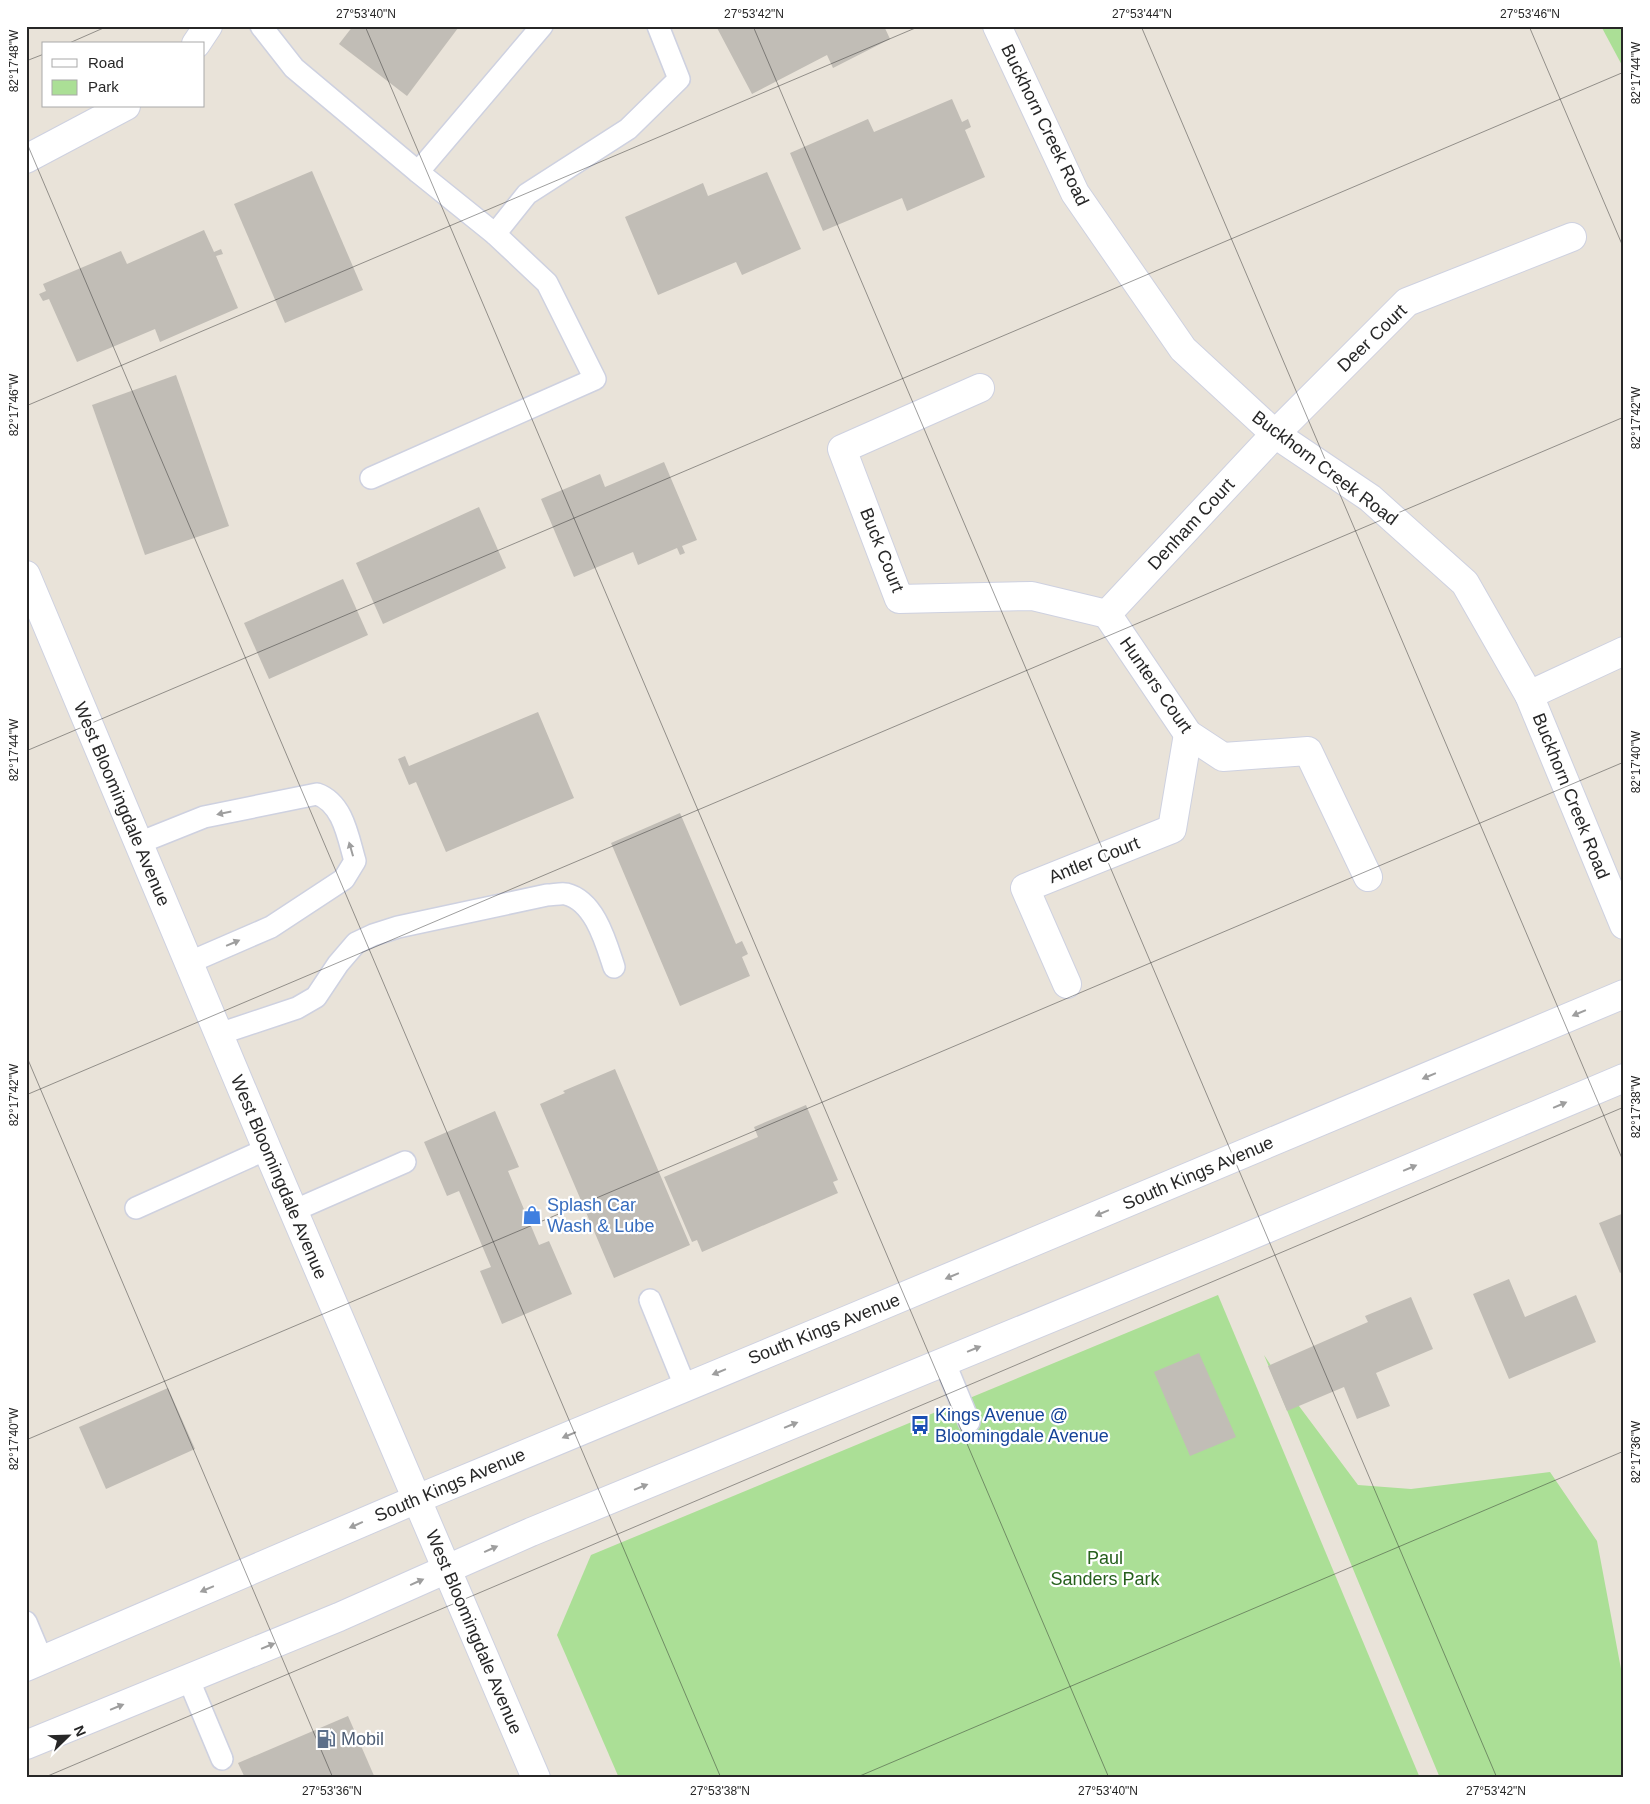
<svg xmlns="http://www.w3.org/2000/svg" width="1650" height="1804" font-family="Helvetica,sans-serif">
<rect width="100%" height="100%" fill="#e9e3d9"/>
<g fill="#abdf96">
<path d="M1601,26H1624V69Z"/>
<path d="M1218,1295L1420,1778H619L557,1635L591,1555Z"/>
<path d="M1264,1355L1290,1394L1358,1485L1411,1489L1550,1472L1597,1541L1624,1685V1778H1440Z"/>
</g>
<g fill="#c1bdb6">
<path d="M353,26H455L458,28L407,96L339,44Z"/>
<path d="M716,26H884L890,39L833,68L827,55L752,94Z"/>
<path d="M952,99L962,122L968,119L971,127L965,130L985,177L907,211L902,198L823,231L790,153L868,119L874,132Z"/>
<path d="M312,171L363,290L285,323L234,204Z"/>
<path d="M767,172L801,249L742,275L736,262L658,295L625,217L703,183L708,196Z"/>
<path d="M204,230L214,252L221,249L223,254L216,256L238,308L160,342L155,329L77,362L49,299L43,301L39,294L46,291L43,284L121,251L127,264Z"/>
<path d="M176,375L229,526L145,555L92,405Z"/>
<path d="M664,462L697,540L682,546L685,553L680,555L677,548L638,565L633,552L574,577L541,499L600,474L605,487Z"/>
<path d="M479,507L506,568L383,624L356,563Z"/>
<path d="M343,579L368,635L269,679L244,623Z"/>
<path d="M538,712L574,798L446,852L416,782L409,785L398,759L405,756L409,766Z"/>
<path d="M680,813L736,944L742,941L748,954L742,957L750,976L680,1006L611,843Z"/>
<path d="M615,1069L690,1245L614,1278L540,1104L565,1093L563,1091Z"/>
<path d="M806,1105L838,1180L833,1182L838,1193L702,1252L697,1240L692,1242L664,1177L758,1137L754,1127Z"/>
<path d="M495,1111L519,1167L508,1171L539,1245L549,1241L572,1294L502,1324L480,1271L491,1267L459,1191L447,1196L424,1142Z"/>
<path d="M1624,1213V1271L1620,1273L1599,1223Z"/>
<path d="M1509,1279L1525,1317L1576,1295L1596,1342L1509,1379L1473,1294Z"/>
<path d="M1411,1297L1433,1349L1376,1373L1390,1406L1357,1419L1344,1387L1287,1411L1268,1366L1368,1322L1365,1316Z"/>
<path d="M1199,1353L1236,1437L1190,1456L1154,1372Z"/>
<path d="M168,1388L195,1449L106,1489L79,1427Z"/>
<path d="M348,1716L375,1778H245L238,1763Z"/>
</g>
<g fill="none" stroke-linecap="round" stroke-linejoin="round">
<g stroke="#ced1e0" stroke-width="24">
<g id="service">
<path d="M261,26L294,68L418,172"/>
<path d="M495,234L527,194L628,129L679,79L658,26"/>
<path d="M371,478L595,379L547,283L495,234L418,172L542,26"/>
<path d="M139,843L204,817L317,794C343,803 348,837 355,861L344,879L271,927L188,963"/>
<path d="M219,1034L297,1008L316,997L338,964L356,943L373,935L398,927L547,895C553,895 561,893 566,894C595,901 606,943 614,967"/>
<path d="M136,1208L267,1149"/>
<path d="M293,1211L405,1162"/>
<path d="M650,1300L685,1386"/>
<path d="M944,1361L969,1422"/>
<path d="M26,1622L42,1660"/>
<path d="M188,1678L222,1759"/>
</g>
</g>
<g stroke="#ced1e0" stroke-width="30">
<g id="minor">
<path d="M997,26L1075,193L1183,349L1275,434L1370,498L1465,583L1529,695L1624,925"/>
<path d="M196,44L208,26"/>
<path d="M26,159L126,106"/>
<path d="M980,388L842,449L899,599L1032,596L1107,614"/>
<path d="M1107,614L1275,434L1407,302L1572,237"/>
<path d="M1107,614L1188,734L1223,757L1308,751L1368,877"/>
<path d="M1529,695L1624,651"/>
<path d="M1067,984L1025,888L1172,829L1188,734"/>
</g>
</g>
<g stroke="#ced1e0" stroke-width="30">
<g id="tertiary">
<path d="M26,1667L417,1499"/>
<path d="M26,1745L339,1617L447,1569"/>
</g>
</g>
<g stroke="#ced1e0" stroke-width="30">
<g id="secondary">
<path d="M26,575L267,1149L536,1778"/>
<path d="M417,1499L845,1321L1624,994"/>
<path d="M447,1569L531,1532L1216,1250L1624,1078"/>
</g>
</g>
<use href="#service" stroke="#fff" stroke-width="21"/>
<use href="#minor" stroke="#fff" stroke-width="28"/>
<use href="#tertiary" stroke="#fff" stroke-width="28"/>
<use href="#secondary" stroke="#fff" stroke-width="28"/>
</g>
<defs><path id="oneway-solid" d="M-6-.8H1V-3.2L6.5 0L1 3.2V.8H-6Z" transform="scale(1.25)"/></defs>
<g fill="#9e9e9e">
<use href="#oneway-solid" transform="translate(224 813) rotate(168)"/>
<use href="#oneway-solid" transform="translate(351 849) rotate(-106)"/>
<use href="#oneway-solid" transform="translate(233 943) rotate(-23)"/>
<use href="#oneway-solid" transform="translate(1579 1013) rotate(157)"/>
<use href="#oneway-solid" transform="translate(1429 1076) rotate(157)"/>
<use href="#oneway-solid" transform="translate(1560 1105) rotate(-23)"/>
<use href="#oneway-solid" transform="translate(1410 1168) rotate(-23)"/>
<use href="#oneway-solid" transform="translate(1102 1213) rotate(157)"/>
<use href="#oneway-solid" transform="translate(952 1276) rotate(157)"/>
<use href="#oneway-solid" transform="translate(974 1349) rotate(-22)"/>
<use href="#oneway-solid" transform="translate(719 1372) rotate(158)"/>
<use href="#oneway-solid" transform="translate(791 1425) rotate(-22)"/>
<use href="#oneway-solid" transform="translate(569 1435) rotate(157)"/>
<use href="#oneway-solid" transform="translate(641 1487) rotate(-22)"/>
<use href="#oneway-solid" transform="translate(356 1525) rotate(156)"/>
<use href="#oneway-solid" transform="translate(491 1549) rotate(-24)"/>
<use href="#oneway-solid" transform="translate(417 1582) rotate(-24)"/>
<use href="#oneway-solid" transform="translate(207 1589) rotate(157)"/>
<use href="#oneway-solid" transform="translate(268 1646) rotate(-22)"/>
<use href="#oneway-solid" transform="translate(117 1707) rotate(-22)"/>
</g>
<path fill="none" stroke="#272727" stroke-width="1" stroke-opacity="0.45" d="M365,26L1109,1778M753,26L1497,1778M1141,26L1624,1163M1529,26L1624,249M67,44L108,26M26,61L44,54M26,141L721,1778M26,406L920,26M26,751L1624,72M26,1055L333,1778M26,1095L1624,417M26,1440L1624,762M43,1778L1624,1107M855,1778L1624,1451"/>
<defs>
<g id="shop-bare" transform="scale(1.5)"><path d="M-5-2.5h2.3a2.7 3.5 0 0 1 5.4 0H5L5.5 6h-11ZM-1.5-2.5h3a1.5 2.3 0 0 0-3 0Z" fill="#3f7fe0" stroke="#fff" stroke-width="2.5" paint-order="stroke"/></g>
<g id="bus-bare" transform="scale(1.5)"><path d="M-5-6H5V4H4V6H2V4H-2V6H-4V4H-5ZM-3.5-4V0h7V-4ZM-3.5 1.2v1.5H-2V1.2ZM2 1.2v1.5H3.5V1.2Z" fill="#1a4fb4" stroke="#fff" stroke-width="2.5" paint-order="stroke"/></g>
<g id="fuel-bare" transform="scale(1.5)"><path d="M-5.5-6h7V0h2V4h1.3V-2.5L3-4.5l.8-.8L6-3V5H2.5V1h-1V6h-7ZM-4.2-4.7v3.2H.2V-4.7Z" fill="#5c6f8a" stroke="#fff" stroke-width="2.5" paint-order="stroke"/></g>
</defs>
<g fill-rule="evenodd">
<use href="#shop-bare" x="532" y="1215"/>
<use href="#bus-bare" x="920" y="1425"/>
<use href="#fuel-bare" x="326" y="1739"/>
</g>
<g text-anchor="middle" dominant-baseline="central" stroke-width="4.5" stroke-linejoin="round" paint-order="stroke">
<g font-size="18" fill="#272727" stroke="#fff">
<text transform="translate(1045 125) rotate(64)">Buckhorn Creek Road</text>
<text transform="translate(1372 338) rotate(-44)">Deer Court</text>
<text transform="translate(1325 468) rotate(37)">Buckhorn Creek Road</text>
<text transform="translate(1191 524) rotate(-47)">Denham Court</text>
<text transform="translate(882 550) rotate(68)">Buck Court</text>
<text transform="translate(1156 685) rotate(55)">Hunters Court</text>
<text transform="translate(1571 796) rotate(68)">Buckhorn Creek Road</text>
<text transform="translate(122 804) rotate(67)">West Bloomingdale Avenue</text>
<text transform="translate(1094 860) rotate(-22)">Antler Court</text>
<text transform="translate(1198 1173) rotate(-23)">South Kings Avenue</text>
<text transform="translate(279 1177) rotate(67)">West Bloomingdale Avenue</text>
<text transform="translate(824 1329) rotate(-22)">South Kings Avenue</text>
<text transform="translate(450 1485) rotate(-23)">South Kings Avenue</text>
<text transform="translate(474 1632) rotate(67)">West Bloomingdale Avenue</text>
</g>
<g font-size="18" fill="#366cbe" stroke="#fff" text-anchor="start">
<text x="547" y="1205">Splash Car<tspan x="547" dy="21">Wash &amp; Lube</tspan></text>
</g>
<g font-size="18" fill="#164399" stroke="#fff" text-anchor="start">
<text x="935" y="1415">Kings Avenue @<tspan x="935" dy="21">Bloomingdale Avenue</tspan></text>
</g>
<g font-size="18" fill="#26601c" stroke="#fff">
<text x="1105" y="1558">Paul<tspan x="1105" dy="21">Sanders Park</tspan></text>
</g>
<g font-size="18" fill="#4e5e75" stroke="#fff" text-anchor="start">
<text x="341" y="1739">Mobil</text>
</g>
</g>
<rect width="1650" height="1804" fill="none" stroke="#ffffff" stroke-width="55"/>
<rect x="42" y="42" width="162" height="65" fill="#ffffff" stroke="#a9a9a9"/>
<rect x="52" y="59" width="25" height="8" fill="#ffffff" stroke="#a9a9a9"/>
<text x="88" y="68" font-size="15" fill="#272727">Road</text>
<rect x="52" y="80" width="25" height="15" fill="#abdf96" stroke="#a9a9a9"/>
<text x="88" y="92" font-size="15" fill="#272727">Park</text>
<g transform="translate(68 1736) rotate(67)" stroke="#ffffff" stroke-width="4" paint-order="stroke">
<path d="M0-4L9 19L0 12L-9 19Z" fill="#272727"/>
<text y="-8" font-size="14" font-weight="bold" text-anchor="middle" fill="#272727">N</text>
</g>
<rect x="28" y="28" width="1594" height="1748" fill="none" stroke="#272727" stroke-width="2"/>
<g font-size="12" text-anchor="middle" fill="#272727">
<text x="366" y="18">27°53'40"N</text>
<text x="754" y="18">27°53'42"N</text>
<text x="1142" y="18">27°53'44"N</text>
<text x="1530" y="18">27°53'46"N</text>
<text transform="translate(14 61) rotate(-90)" y="4">82°17'48"W</text>
<text transform="translate(1636 73) rotate(-90)" y="4">82°17'44"W</text>
<text transform="translate(14 405) rotate(-90)" y="4">82°17'46"W</text>
<text transform="translate(1636 418) rotate(-90)" y="4">82°17'42"W</text>
<text transform="translate(14 750) rotate(-90)" y="4">82°17'44"W</text>
<text transform="translate(1636 762) rotate(-90)" y="4">82°17'40"W</text>
<text transform="translate(14 1095) rotate(-90)" y="4">82°17'42"W</text>
<text transform="translate(1636 1107) rotate(-90)" y="4">82°17'38"W</text>
<text transform="translate(14 1439) rotate(-90)" y="4">82°17'40"W</text>
<text transform="translate(1636 1452) rotate(-90)" y="4">82°17'36"W</text>
<text x="332" y="1795">27°53'36"N</text>
<text x="720" y="1795">27°53'38"N</text>
<text x="1108" y="1795">27°53'40"N</text>
<text x="1496" y="1795">27°53'42"N</text>
</g>
</svg>
